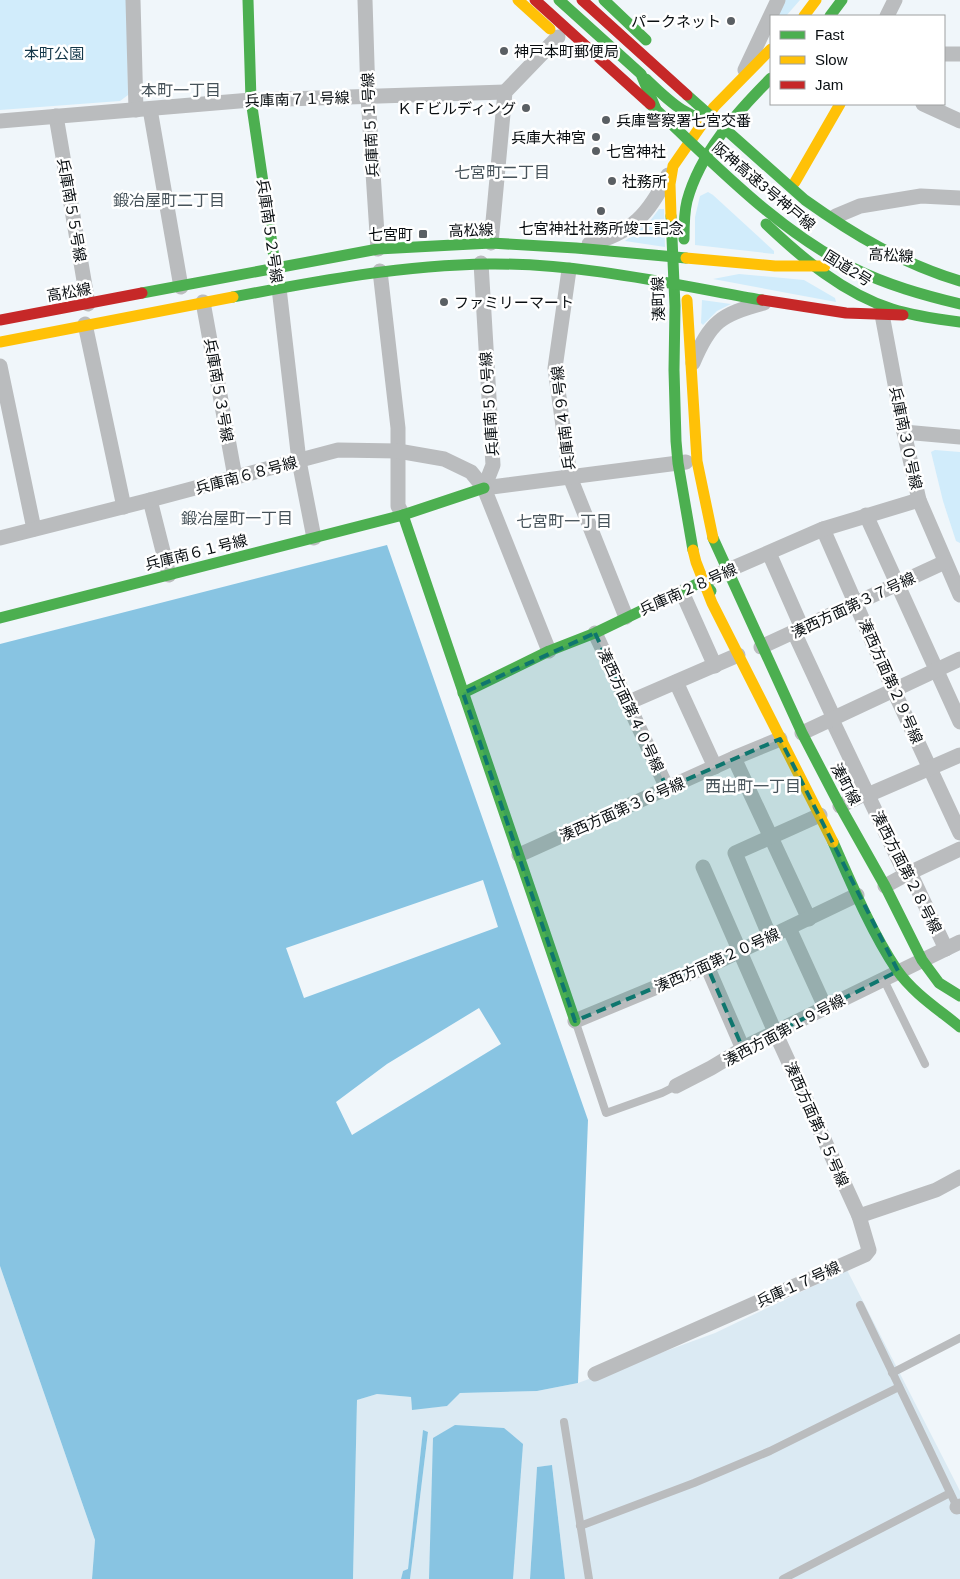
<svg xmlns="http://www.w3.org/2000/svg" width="960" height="1579" font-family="Arial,'Noto Sans JP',sans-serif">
<rect width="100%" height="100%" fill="#f0f6fa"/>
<g fill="#dbeaf3">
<path d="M0,1266L95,1540L92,1579H0Z"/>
<path d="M847,1270L960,1491V1579H565L552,1465L537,1467L530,1579H410L428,1432L423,1431L408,1570L403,1571L401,1579H353L357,1400L377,1394L411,1397L412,1409L447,1406L460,1393L537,1391L578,1383L715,1333Z"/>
</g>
<g fill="#d1ecfb">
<path d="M0,0H127L128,95L120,101L0,110Z"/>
<path d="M785,0H800L786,16H777Z"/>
<path d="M708,192L713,195L774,251V254L695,245V217L700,196Z"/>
<path d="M659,209H664L665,247L625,241L650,221Z"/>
<path d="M739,274L804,280L835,298L836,302L713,279Z"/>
<path d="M702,300L731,304L717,311L703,325L701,323Z"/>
<path d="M935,450L960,452V543L956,541L943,501L931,452Z"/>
</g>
<g fill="#88c4e2" fill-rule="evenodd">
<path d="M387,545L588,1120L578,1383L537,1391L460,1393L447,1406L412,1410L411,1397L377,1394L357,1400L353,1579H92L95,1540L0,1266V644ZM483,880L498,927L304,998L286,948ZM479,1008L501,1044L352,1135L336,1102L387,1064Z"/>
<path d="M455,1425L504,1428L523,1444L513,1579H429L433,1438Z"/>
<path d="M423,1430L428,1432L410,1579H401L403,1571L408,1569Z"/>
<path d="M552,1465L565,1579H530L537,1467Z"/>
</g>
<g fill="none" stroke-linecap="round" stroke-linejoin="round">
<g stroke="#babcbe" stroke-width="8">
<path d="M883,978L925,1064"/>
<path d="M576,1023L606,1113L662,1093L676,1086"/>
<path d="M860,1305L958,1509"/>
<path d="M892,1373L960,1338"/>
<path d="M564,1422L589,1579"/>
<path d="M580,1526L694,1483L770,1451L899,1387"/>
<path d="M783,1579L950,1493"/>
</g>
<g stroke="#babcbe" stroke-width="15">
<path d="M133,0L136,110"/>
<path d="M365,0L368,96L378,249"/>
<path d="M887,16L895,0"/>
<path d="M944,54H960"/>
<path d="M745,70L778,0"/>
<path d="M923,104L960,121"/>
<path d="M150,109L181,287"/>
<path d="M56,116L88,304"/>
<path d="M0,121L251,100L505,92"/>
<path d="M836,216L860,206L921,196L960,198"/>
<path d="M491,243L505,92L558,37"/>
<path d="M589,244C632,233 649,214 668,175"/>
<path d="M481,263L493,465L484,488"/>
<path d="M569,270L555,368L570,477L626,617"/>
<path d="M380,271L398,428V506L403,515"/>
<path d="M279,288L299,461L314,538"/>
<path d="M203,302L235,477"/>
<path d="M881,309L904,432L919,500L960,595"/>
<path d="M85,324L124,507"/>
<path d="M693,363C710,322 721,314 764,303"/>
<path d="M0,366L34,529"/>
<path d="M904,432L960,437"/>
<path d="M484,488L686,462"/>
<path d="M150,500L169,575"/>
<path d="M866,515L960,722"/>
<path d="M823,529L893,689L960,833"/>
<path d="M0,538L150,500L338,450L398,451L444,459L471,472L484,488L549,651"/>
<path d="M769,553L802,628"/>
<path d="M703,581L823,529L919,500"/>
<path d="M682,592L715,666"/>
<path d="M794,632L832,714L833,722L903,869L912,877L946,949"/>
<path d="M595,633L667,788"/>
<path d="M761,647L945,562"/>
<path d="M676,682L715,767"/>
<path d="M627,703L738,655"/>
<path d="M802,733L960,659"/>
<path d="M734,758L809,919"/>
<path d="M840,806L862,795L870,794L960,755"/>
<path d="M519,855L734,758L780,739"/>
<path d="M885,886L907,874L960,849"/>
<path d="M789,928L825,1007"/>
<path d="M770,937L735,853L820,815"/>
<path d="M707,966L743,1049"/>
<path d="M575,1021L717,962L857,895"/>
<path d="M676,1086L711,1068L751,1044L960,942"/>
<path d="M859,1216L936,1190L960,1177"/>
<path d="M595,1374L865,1255L869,1250L859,1216L775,1032L703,867"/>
<path d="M957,1507L960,1506"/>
</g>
<g stroke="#4caf50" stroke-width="11">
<path d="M248,0L251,100L278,285"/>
<path d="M559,0L641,74L658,114"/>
<path d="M604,0L646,40"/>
<path d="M830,16L842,0"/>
<path d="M646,79C668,100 689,122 722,122"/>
<path d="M671,216L675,306L674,370L676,441L678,463L693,550"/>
<path d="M766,224C803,259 843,293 892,309C914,316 937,319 960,322"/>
<path d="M684,239C684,226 684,213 687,201C700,153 737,112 771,78"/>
<path d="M142,293L378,249L491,243L576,248L686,258"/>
<path d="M233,297C318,281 402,265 489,264C580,263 672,284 762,300"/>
<path d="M403,515L575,1021"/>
<path d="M713,538L802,733L840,806L885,886L922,960L939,983L960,996"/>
<path d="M0,618L403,515L484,488"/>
<path d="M463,693L549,651L595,633L703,581L711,591"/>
<path d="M833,842C851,883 872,933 897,970C913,993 938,1009 960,1027"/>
</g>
<g stroke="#ffc107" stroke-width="11">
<path d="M518,0L550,29"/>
<path d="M804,16L816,0"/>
<path d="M795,182L840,104"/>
<path d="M671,216L670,184L673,166L714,107L771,49"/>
<path d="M686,258L775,266H825"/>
<path d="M687,300L697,461L713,538"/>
<path d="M0,342L233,297"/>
<path d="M693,550L696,562L712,603L833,842"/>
</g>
<g stroke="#c62828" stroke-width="11">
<path d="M762,300L846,313L903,315"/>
<path d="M0,320L142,293"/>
</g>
<g stroke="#4caf50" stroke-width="11">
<path d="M687,95L805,200C854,235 903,264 960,281"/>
<path d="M650,104C713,162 776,230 853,268C887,285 923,295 960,304"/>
</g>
<g stroke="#c62828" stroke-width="11">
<path d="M535,0L650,104"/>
<path d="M582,0L687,95"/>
</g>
</g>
<path fill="#0f766e" fill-opacity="0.2" stroke="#0f766e" stroke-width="4" stroke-dasharray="10 6" stroke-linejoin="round" d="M595,633L667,788L780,739L898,971L743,1049L707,966L575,1021L463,693Z"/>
<g fill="#5a5f63" stroke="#fff" stroke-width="2">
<circle cx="731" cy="21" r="5"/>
<circle cx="504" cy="51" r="5"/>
<circle cx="526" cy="108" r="5"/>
<circle cx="606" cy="120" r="5"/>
<circle cx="596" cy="137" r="5"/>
<circle cx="596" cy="151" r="5"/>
<circle cx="612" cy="181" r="5"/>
<circle cx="601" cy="211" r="5"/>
<rect x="418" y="229" width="10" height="10" rx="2.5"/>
<circle cx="444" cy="302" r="5"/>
</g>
<g text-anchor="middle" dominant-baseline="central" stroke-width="5" stroke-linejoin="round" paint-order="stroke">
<g font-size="15" fill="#090e11" stroke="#fff" text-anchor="start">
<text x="721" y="21" text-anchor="end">パークネット</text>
<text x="514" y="51">神戸本町郵便局</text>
<text x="516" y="108" text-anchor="end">ＫＦビルディング</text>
<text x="616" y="120">兵庫警察署七宮交番</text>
<text x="586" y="137" text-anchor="end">兵庫大神宮</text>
<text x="606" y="151">七宮神社</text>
<text x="622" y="181">社務所</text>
<text x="601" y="228" text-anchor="middle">七宮神社社務所竣工記念</text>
<text x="413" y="234" text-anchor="end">七宮町</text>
<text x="454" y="302">ファミリーマート</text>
</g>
<g font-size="15" fill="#133749" stroke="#fff">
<text x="54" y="53">本町公園</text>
</g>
<g font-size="15" fill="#090e11" stroke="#fff">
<text transform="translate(297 99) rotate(-2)">兵庫南７１号線</text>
<text transform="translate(370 125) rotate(-93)">兵庫南５１号線</text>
<text transform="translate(764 186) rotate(40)">阪神高速3号神戸線</text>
<text transform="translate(72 210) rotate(80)">兵庫南５５号線</text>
<text transform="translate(471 230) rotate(-2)">高松線</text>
<text transform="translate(270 231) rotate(82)">兵庫南５２号線</text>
<text transform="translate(891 255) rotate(3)">高松線</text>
<text transform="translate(848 268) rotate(32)">国道2号</text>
<text transform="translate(69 292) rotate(-10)">高松線</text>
<text transform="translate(658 299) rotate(-92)">湊町線</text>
<text transform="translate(219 390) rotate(80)">兵庫南５３号線</text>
<text transform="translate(489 404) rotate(-94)">兵庫南５０号線</text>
<text transform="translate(563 418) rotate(-97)">兵庫南４９号線</text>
<text transform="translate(906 438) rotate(78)">兵庫南３０号線</text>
<text transform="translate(246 475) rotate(-15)">兵庫南６８号線</text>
<text transform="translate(196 552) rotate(-14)">兵庫南６１号線</text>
<text transform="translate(688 589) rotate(-24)">兵庫南２８号線</text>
<text transform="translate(853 605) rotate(-25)">湊西方面第３７号線</text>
<text transform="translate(891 681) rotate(66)">湊西方面第２９号線</text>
<text transform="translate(631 710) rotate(65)">湊西方面第４０号線</text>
<text transform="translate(846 784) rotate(62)">湊町線</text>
<text transform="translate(622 809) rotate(-24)">湊西方面第３６号線</text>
<text transform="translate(907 872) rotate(63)">湊西方面第２８号線</text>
<text transform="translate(717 960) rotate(-24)">湊西方面第２０号線</text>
<text transform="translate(784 1030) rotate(-28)">湊西方面第１９号線</text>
<text transform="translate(817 1124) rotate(66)">湊西方面第２５号線</text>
<text transform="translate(798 1284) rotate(-24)">兵庫１７号線</text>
</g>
<g font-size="16" fill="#47535a" stroke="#fff">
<text x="181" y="90">本町一丁目</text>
<text x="502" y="172">七宮町二丁目</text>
<text x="169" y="200">鍛冶屋町二丁目</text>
<text x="237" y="518">鍛冶屋町一丁目</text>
<text x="564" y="521">七宮町一丁目</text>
<text x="753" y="786">西出町一丁目</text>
</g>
</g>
<rect x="770" y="15" width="175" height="90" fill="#ffffff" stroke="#9d9fa0"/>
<rect x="780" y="31" width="25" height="8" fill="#4caf50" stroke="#9d9fa0"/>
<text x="815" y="40" font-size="15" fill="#090e11">Fast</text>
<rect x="780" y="56" width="25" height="8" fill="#ffc107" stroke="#9d9fa0"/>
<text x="815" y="65" font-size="15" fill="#090e11">Slow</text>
<rect x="780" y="81" width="25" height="8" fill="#c62828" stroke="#9d9fa0"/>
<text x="815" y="90" font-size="15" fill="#090e11">Jam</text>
</svg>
